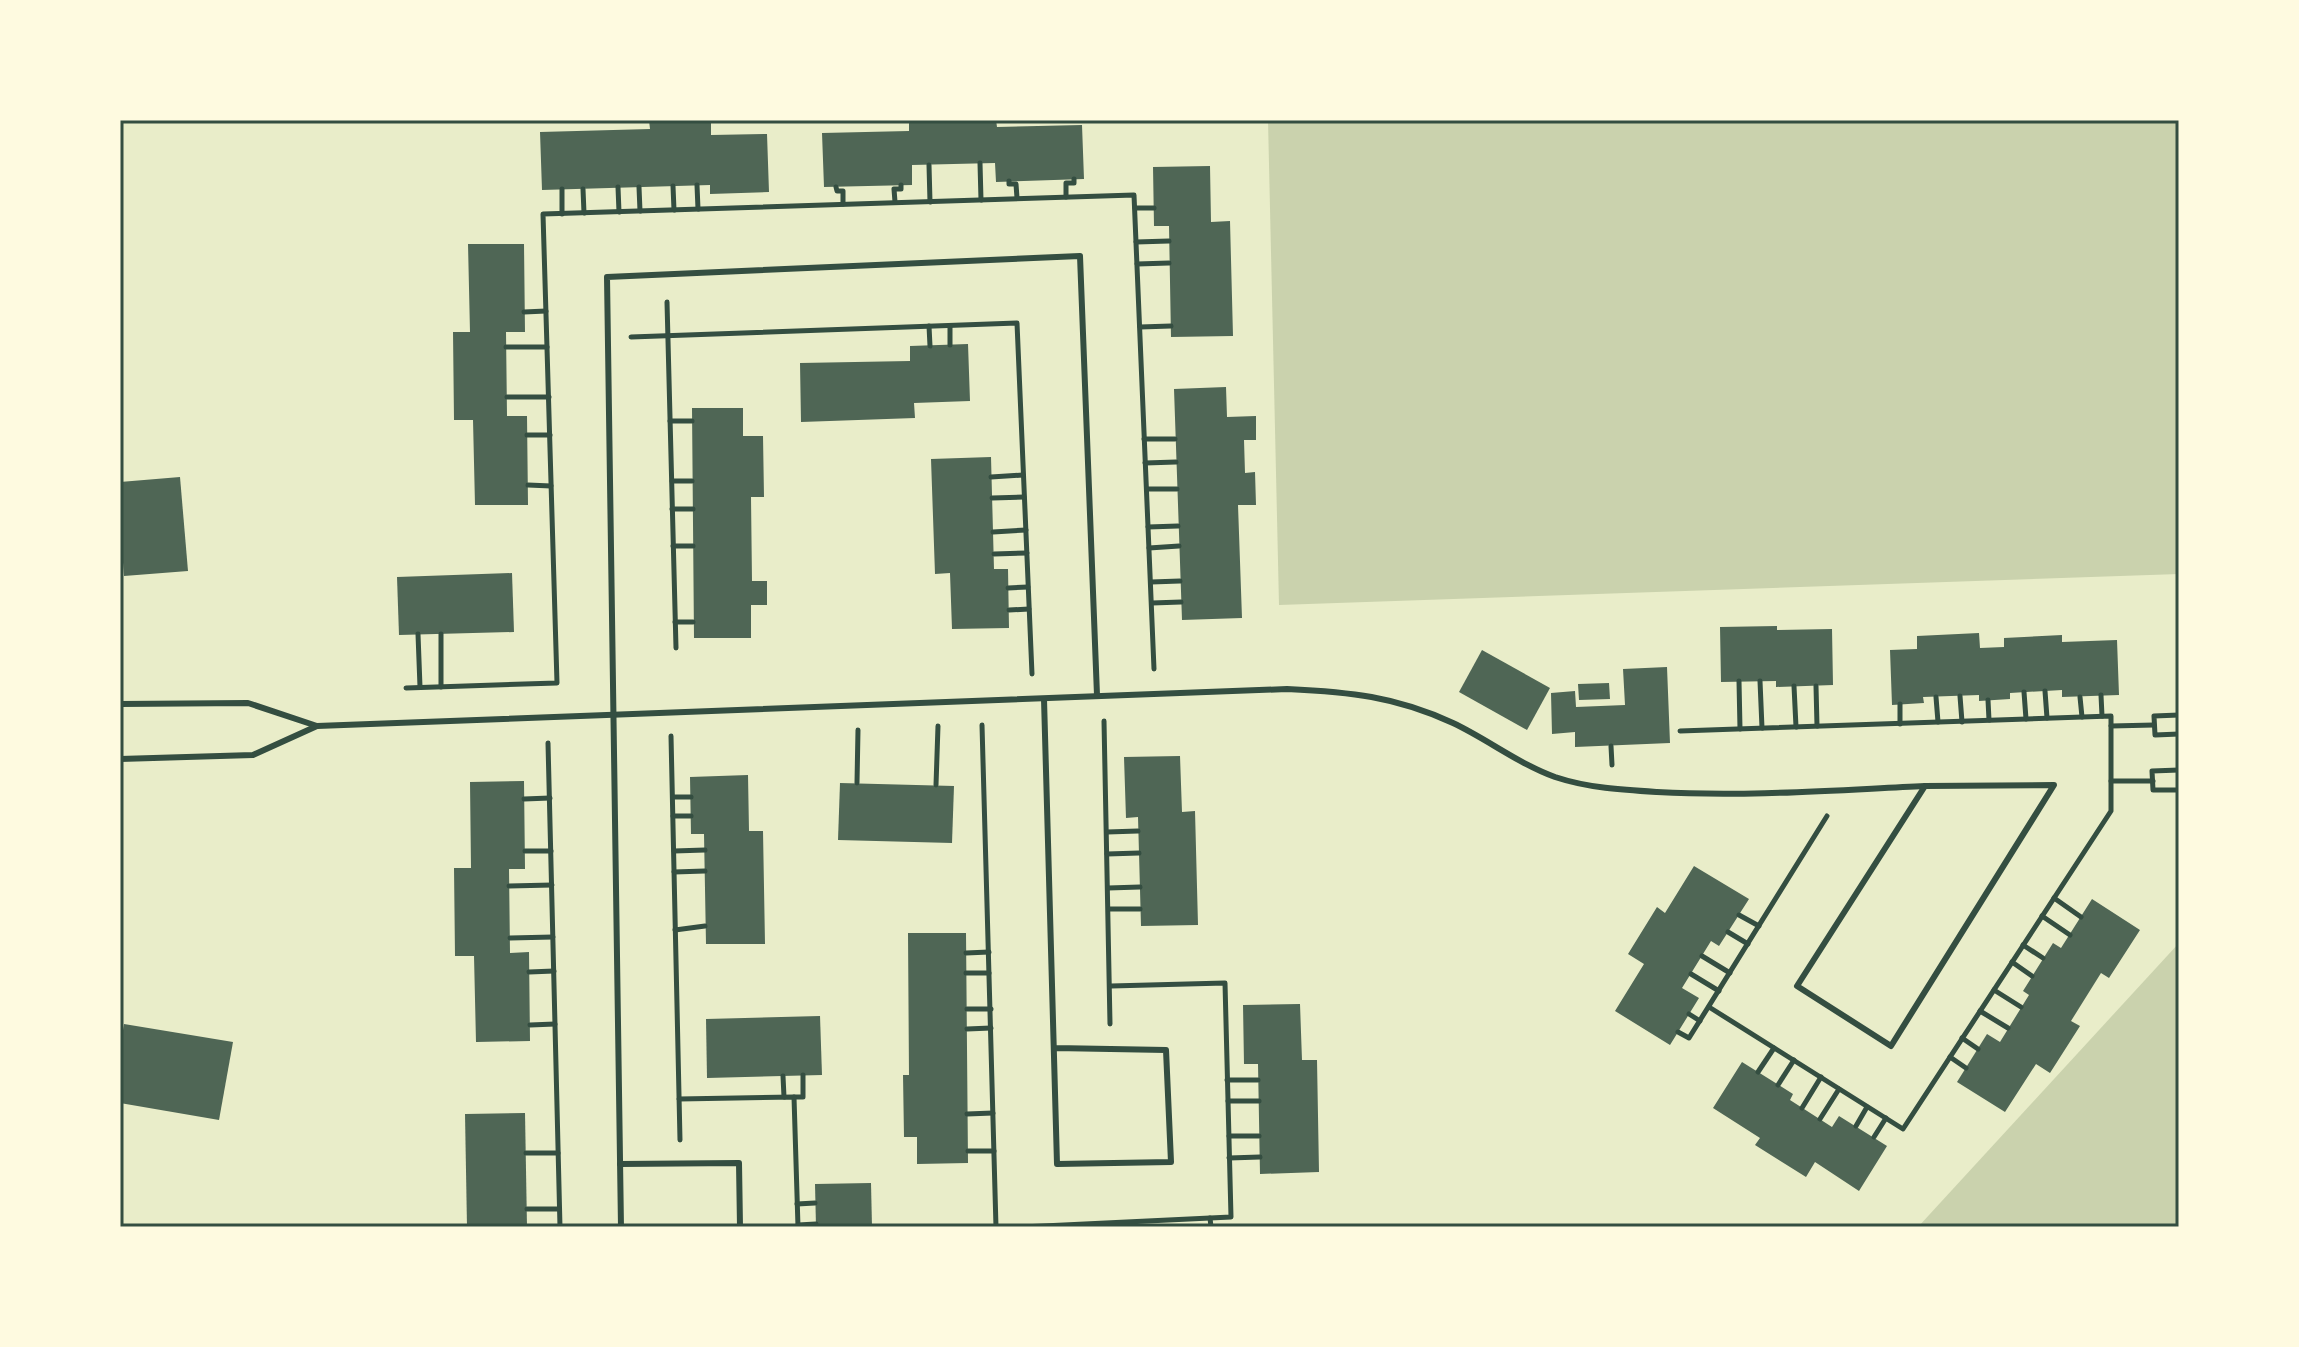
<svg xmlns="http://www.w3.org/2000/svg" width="2299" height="1347" font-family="Commissioner,sans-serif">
<rect width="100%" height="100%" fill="#e9edc9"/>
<g fill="#cad2ad">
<path d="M1268,120H2179V574L1279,605Z"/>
<path d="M2179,943V1227H1918Z"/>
</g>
<g fill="#4f6655">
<path d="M649,120H711V135L767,134L769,192L710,194V185L542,190L540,132L650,129Z"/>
<path d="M909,120H996L997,127L1082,125L1084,179L996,182L995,163L912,165V185L824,187L822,133L909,131Z"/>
<path d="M1210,166L1211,222L1230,221L1233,336L1171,337L1169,226H1154L1153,167Z"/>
<path d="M468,244H524L525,332H506L507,416H527L528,505H475L473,420H454L453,332H470Z"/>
<path d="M968,344L970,401L914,403L915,418L801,422L800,363L910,361V346Z"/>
<path d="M1226,387L1227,417L1256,416V440H1244L1245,473L1255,472L1256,505H1238L1242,618L1182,620L1174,389Z"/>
<path d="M692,408H743V436H763L764,497H751L752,581H767V605H751V638H694Z"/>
<path d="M991,457L994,569H1008L1009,628L952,629L950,573L935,574L931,459Z"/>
<path d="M180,477L188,571L124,576L120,523V482Z"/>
<path d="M512,573L514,632L399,635L397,577Z"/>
<path d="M1777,626V630L1832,629L1833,685L1776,687V681L1721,682L1720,627Z"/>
<path d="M1979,633L1980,648L2004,647V638L2062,635V642L2117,640L2119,695L2062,697V690L2010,693V699L1979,701V695L1923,697L1924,703L1892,705L1890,650L1917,649V636Z"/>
<path d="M1482,650L1550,688L1527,730L1459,692Z"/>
<path d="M1667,667L1670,743L1575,747V732L1552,734L1551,693L1575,691L1576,707L1625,705L1623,669Z"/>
<path d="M1609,683L1610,699L1579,700L1578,684Z"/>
<path d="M1180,756L1182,812L1195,811L1198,925L1141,926L1138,817L1126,818L1124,757Z"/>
<path d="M748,775L749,831H763L765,944H706L704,834H691L690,777Z"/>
<path d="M524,781L525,869H509L510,953L529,952L530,1041L476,1042L474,956H455L454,868H471L470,782Z"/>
<path d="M840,783L954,786L952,843L838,840Z"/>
<path d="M1694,866L1749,899L1719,946L1711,941L1682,988L1699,998L1670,1045L1615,1011L1644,964L1628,954L1657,907L1665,913Z"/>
<path d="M2092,899L2140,930L2109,978L2101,973L2071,1021L2080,1026L2050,1073L2036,1064L2005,1112L1957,1082L1987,1034L2000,1042L2029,995L2023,991L2053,943L2061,948Z"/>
<path d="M908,933H966L968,1163L917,1164V1137H904L903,1075H909Z"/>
<path d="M1300,1004L1302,1060H1317L1319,1172L1260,1174L1258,1064H1244L1243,1005Z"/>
<path d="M820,1016L822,1075L707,1078L706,1019Z"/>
<path d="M124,1024L233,1042L219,1120L120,1103V1048Z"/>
<path d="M1742,1062L1793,1094L1790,1100L1832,1127L1839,1116L1887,1146L1859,1191L1815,1162L1806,1177L1755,1145L1760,1138L1713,1108Z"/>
<path d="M525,1113L527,1227H467L465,1114Z"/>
<path d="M871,1183L872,1227H816L815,1184Z"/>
</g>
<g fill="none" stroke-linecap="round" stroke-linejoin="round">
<g stroke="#344e41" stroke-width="5">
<path d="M980,163L981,200"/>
<path d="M929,165L930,202"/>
<path d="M1009,181V184H1016L1017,198"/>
<path d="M697,185L698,209"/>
<path d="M673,186L674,210"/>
<path d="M618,187L619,212"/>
<path d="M639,187L640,211"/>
<path d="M836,187L837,191H843V204"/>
<path d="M562,189V214"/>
<path d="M583,189L584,213"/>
<path d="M1066,197V183H1074V179"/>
<path d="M895,202L894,189H901V185"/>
<path d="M1135,208H1154"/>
<path d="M1136,242L1169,241"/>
<path d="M1137,264L1169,263"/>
<path d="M667,302L676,648"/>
<path d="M524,312L546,311"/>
<path d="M929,326L930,346"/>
<path d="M950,326V345"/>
<path d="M1140,327L1171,326"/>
<path d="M631,337L1017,323L1032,674"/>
<path d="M506,347H547"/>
<path d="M507,397H549"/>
<path d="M670,421H692"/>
<path d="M527,435H550"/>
<path d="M1144,439H1175"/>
<path d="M1145,463L1176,462"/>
<path d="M991,477L1023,475"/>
<path d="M672,481H692"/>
<path d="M528,485L551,486"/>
<path d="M1147,489H1177"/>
<path d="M992,498L1024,497"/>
<path d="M672,509H693"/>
<path d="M1148,527L1178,526"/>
<path d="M993,532L1026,530"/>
<path d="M673,546H693"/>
<path d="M1149,548L1179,546"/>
<path d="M994,554L1027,553"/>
<path d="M1151,582L1180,581"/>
<path d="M1008,588L1028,587"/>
<path d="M1152,603L1181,602"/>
<path d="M1009,610L1029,609"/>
<path d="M675,622H693"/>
<path d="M418,634L420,687"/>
<path d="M441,634V687"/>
<path d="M1739,681L1740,729"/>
<path d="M1760,681L1762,728"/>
<path d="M1794,686L1796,727"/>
<path d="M1816,686L1817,726"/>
<path d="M406,688L557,683L543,214L1134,195L1154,669"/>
<path d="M2045,691L2047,718"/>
<path d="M2024,692L2026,719"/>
<path d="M2101,695L2102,716"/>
<path d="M1960,696L1962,722"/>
<path d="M1936,697L1938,722"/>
<path d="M2080,697L2082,717"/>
<path d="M1988,700L1989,720"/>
<path d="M1900,704V724"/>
<path d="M2179,715L2154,716L2155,735L2179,734"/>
<path d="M1104,721L1110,1024"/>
<path d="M982,725L996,1227"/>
<path d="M2111,726L2154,725"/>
<path d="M1680,731L2111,716V811L1903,1129L1709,1007"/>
<path d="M671,736L680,1140"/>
<path d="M548,743L560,1227"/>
<path d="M1611,746L1612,765"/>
<path d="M2179,770L2152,771L2153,790H2179"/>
<path d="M2111,781H2153"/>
<path d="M857,783L858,730"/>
<path d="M936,785L938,726"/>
<path d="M673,797H691"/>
<path d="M524,799L550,798"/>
<path d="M673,816H691"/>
<path d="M1107,832L1138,831"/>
<path d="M525,851H551"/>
<path d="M674,851L705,850"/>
<path d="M1107,854L1139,853"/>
<path d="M674,872L705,871"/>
<path d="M509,886L552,885"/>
<path d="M1108,888L1140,887"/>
<path d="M2054,898L2081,917"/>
<path d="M1109,909H1140"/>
<path d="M1739,915L1759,926"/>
<path d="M2042,916L2070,935"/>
<path d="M675,930L705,926"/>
<path d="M1728,932L1748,944"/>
<path d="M510,938L553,937"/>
<path d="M2023,945L2043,958"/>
<path d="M966,953L989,952"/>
<path d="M1702,956L1730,973"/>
<path d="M2012,962L2032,976"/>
<path d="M529,972L554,971"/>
<path d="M966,973H989"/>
<path d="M1691,974L1719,991"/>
<path d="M1994,990L2021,1007"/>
<path d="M967,1009H991"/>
<path d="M1980,1011L2008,1028"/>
<path d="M1689,1014L1700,1021"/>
<path d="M530,1025L555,1024"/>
<path d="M967,1029L991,1028"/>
<path d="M1678,1032L1689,1038L1827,816"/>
<path d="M1962,1038L1978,1049"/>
<path d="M1950,1057L1966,1068"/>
<path d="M1758,1072L1774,1048"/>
<path d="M783,1076L784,1097"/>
<path d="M1227,1080H1258"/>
<path d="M1778,1085L1794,1060"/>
<path d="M794,1097H803V1075"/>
<path d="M679,1099L794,1097L798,1227"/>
<path d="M1228,1101H1259"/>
<path d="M1802,1108L1821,1077"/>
<path d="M967,1114L993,1113"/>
<path d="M1820,1119L1839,1089"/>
<path d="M1856,1126L1867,1107"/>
<path d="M1229,1136H1259"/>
<path d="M1874,1137L1886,1118"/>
<path d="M968,1151H994"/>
<path d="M526,1153H558"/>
<path d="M1229,1158L1260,1157"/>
<path d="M797,1204L815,1203"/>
<path d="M527,1209H559"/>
<path d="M1210,1218L1211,1227"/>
<path d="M798,1225L816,1224"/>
<path d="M1022,1227L1231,1217L1225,983L1111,986"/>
</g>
<g stroke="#344e41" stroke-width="6">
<path d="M1044,699L1057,1164L1171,1162L1166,1050L1055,1048"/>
<path d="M120,704L248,703L317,726L1287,689C1349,692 1395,696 1453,723C1487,739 1519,764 1555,777C1588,788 1623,790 1657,792C1747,797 1836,790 1925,786"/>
<path d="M120,759L253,755L317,726"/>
<path d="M2054,785L1891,1046L1797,986L1925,786Z"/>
<path d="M620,1164L739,1163L740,1227"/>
<path d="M621,1227L607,277L1080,256L1097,695"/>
</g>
</g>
<rect width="2299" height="1347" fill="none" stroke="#fefae0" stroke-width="244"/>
<rect x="122" y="122" width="2055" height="1103" fill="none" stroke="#344e41" stroke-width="3"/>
</svg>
